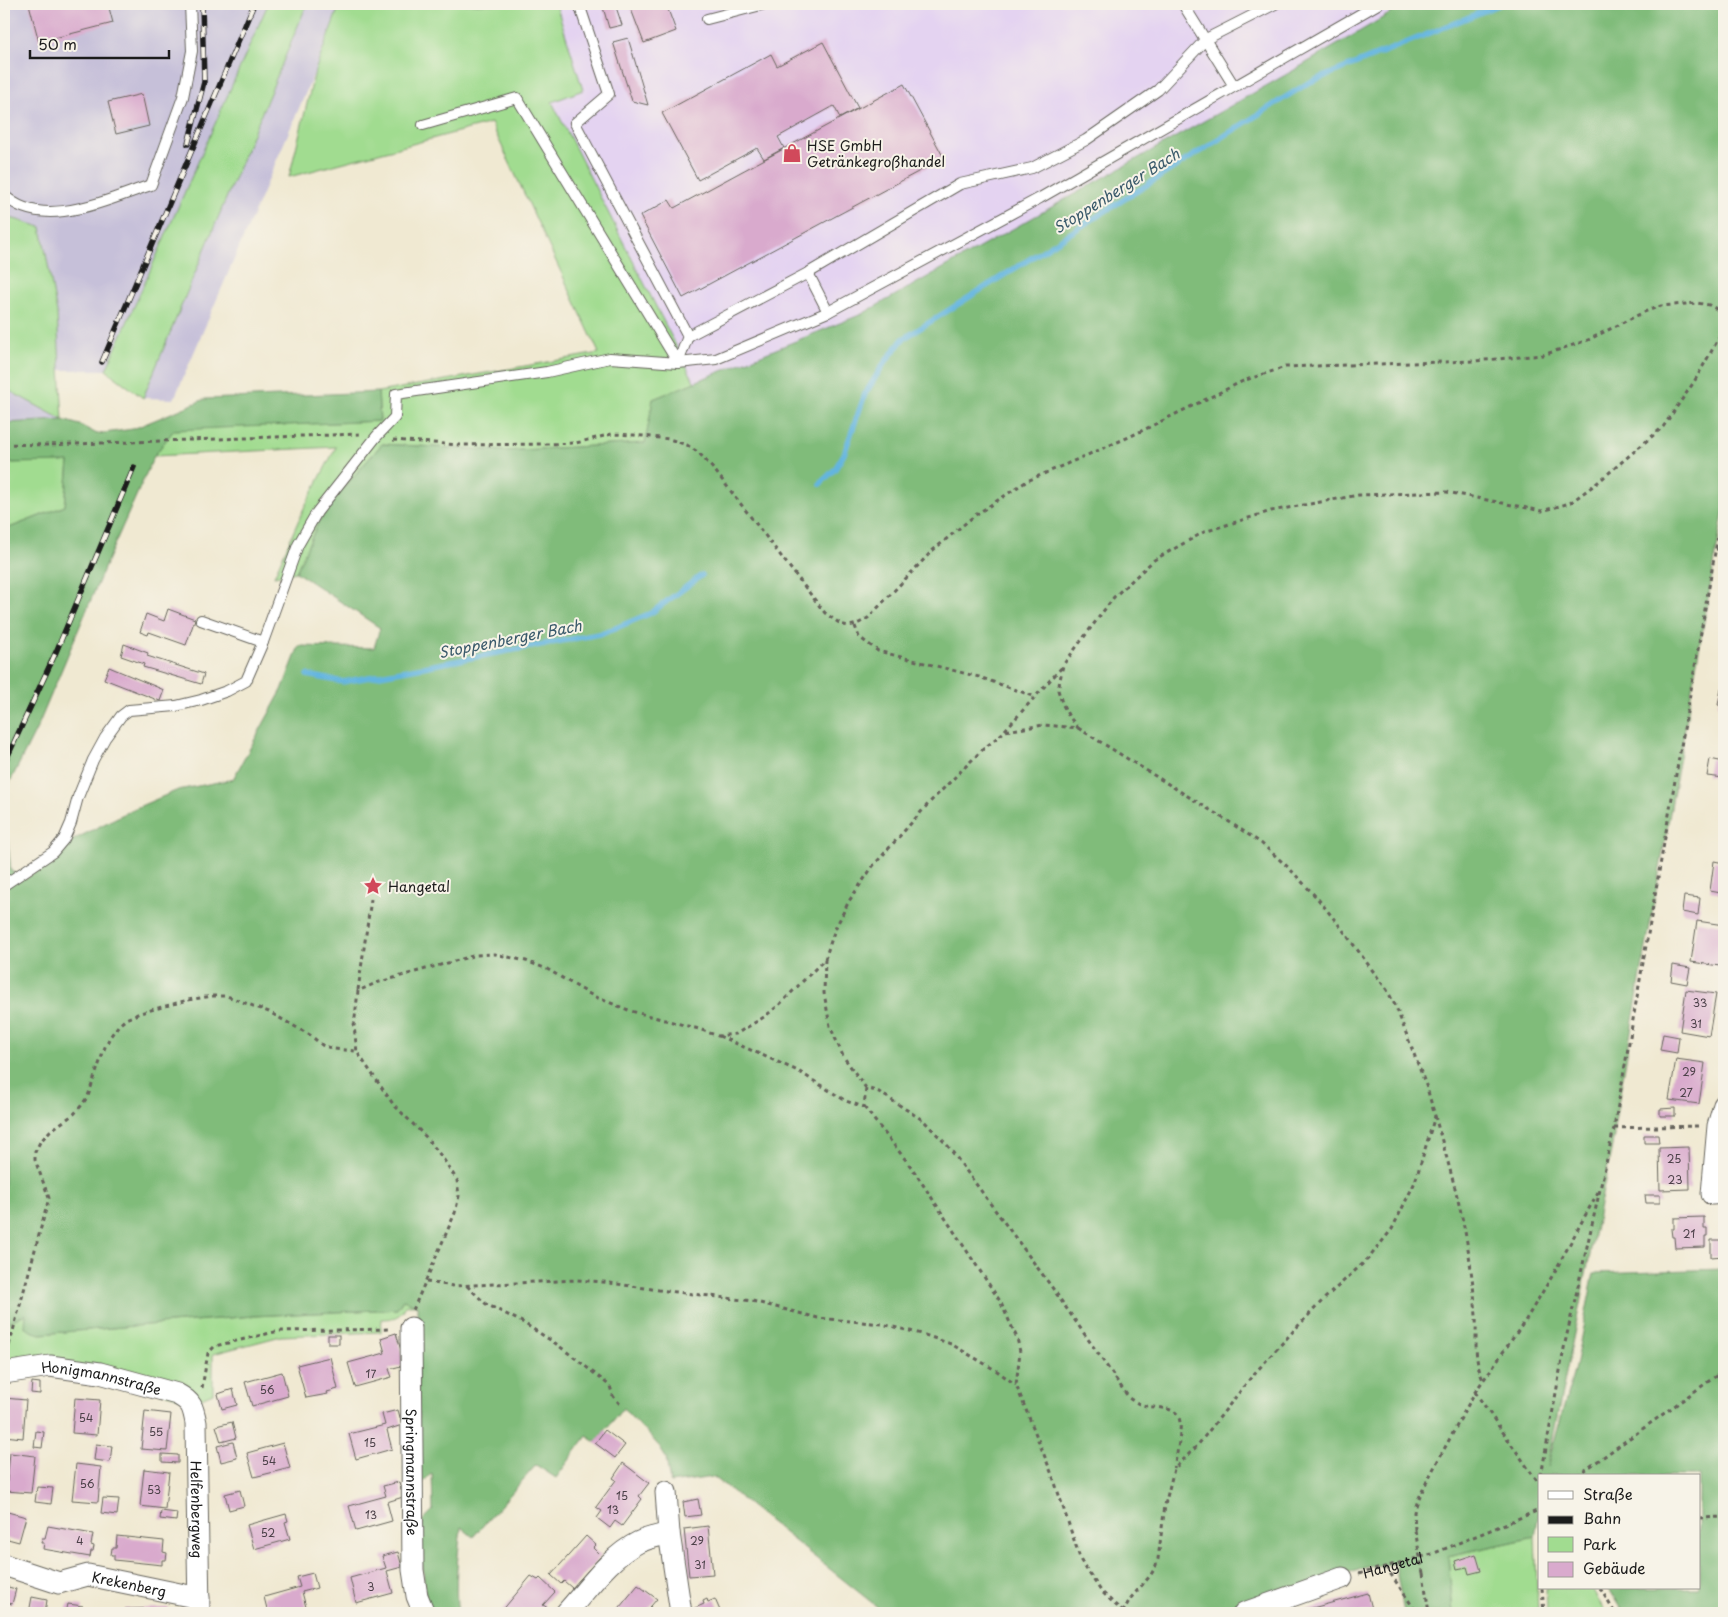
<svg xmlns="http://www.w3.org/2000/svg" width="1728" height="1617" font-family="'Playpen Sans',sans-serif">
<rect width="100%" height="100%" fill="#f7f3e8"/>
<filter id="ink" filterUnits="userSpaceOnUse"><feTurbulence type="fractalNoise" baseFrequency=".02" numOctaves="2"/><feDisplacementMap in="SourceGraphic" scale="10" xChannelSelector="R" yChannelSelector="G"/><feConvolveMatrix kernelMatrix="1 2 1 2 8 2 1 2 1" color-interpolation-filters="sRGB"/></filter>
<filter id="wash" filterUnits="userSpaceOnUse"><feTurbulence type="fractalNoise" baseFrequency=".0096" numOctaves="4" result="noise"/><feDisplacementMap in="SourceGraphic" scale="20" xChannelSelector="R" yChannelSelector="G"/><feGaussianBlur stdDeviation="1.12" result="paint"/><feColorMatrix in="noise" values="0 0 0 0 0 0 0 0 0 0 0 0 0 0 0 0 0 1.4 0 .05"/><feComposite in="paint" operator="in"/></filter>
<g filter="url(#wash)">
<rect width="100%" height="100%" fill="#f0e9d2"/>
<path fill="#e4d3f1" d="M556,4H1405L1296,69L862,314L695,383L552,102L583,90Z"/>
<g fill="#c6c0d9">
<path d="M4,4H268L106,370H59L57,313L41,227L4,216Z"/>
<path d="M307,4H340L315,71L174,399L143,398Z"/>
<path d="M4,388L63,420L4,423Z"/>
</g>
<g fill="#a1dc90" stroke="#5e7c56">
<path d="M268,4H307L143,398L106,370Z"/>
<path d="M340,4H556L583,90L552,102L695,383L653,399L646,443L505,451L382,444L333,500L318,523L296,572L274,576L304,508L336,447L154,456L174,429L380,421L378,392L599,353L491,123L289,177L315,71Z"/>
<path d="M4,216L41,227L57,313L63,420L4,388Z"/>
<path d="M69,461L65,506L4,530V463Z"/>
<path d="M403,1300L417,1305H406C401,1317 394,1319 382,1319L381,1332L281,1336L213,1354V1393L192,1402L101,1372L4,1371V1324L27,1313L40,1334L253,1316L397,1309Z"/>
<path d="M1535,1537L1538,1613H1453L1448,1556Z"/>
<path d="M1546,1588H1591L1606,1613H1547Z"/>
</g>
<g fill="#80bc7a" stroke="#4e6c4b">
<path d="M1406,4H1724V509L1614,1127V1136L1547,1467L1574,1371L1594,1273L1724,1269V1613H1623L1608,1588H1699V1476H1539V1511L1535,1537L1448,1556L1453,1613H1404L1395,1564L1405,1562L1367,1567L1237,1613H885L714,1477L670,1483L666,1458L658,1445L645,1430H643L623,1408L596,1442L587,1436L556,1478L536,1465L473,1537L461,1527C458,1556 454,1584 458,1613H430L426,1603L419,1524L433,1510L432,1473L419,1486L417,1305L403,1300L397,1309L253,1316L40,1334L31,1331L25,1327L26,1314L4,1324V805L11,871L26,879L73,840L131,810L178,790L233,779L282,690L299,646L374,648L380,628L296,572L318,523L333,500L382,444L505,451L645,443L653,399L862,314L1296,69Z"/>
<path d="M378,392L380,421L174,430L154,456L108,559L38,726L4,794V530L65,506L69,462L4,463V423L63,420L80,425L97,434L133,429L205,399Z"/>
</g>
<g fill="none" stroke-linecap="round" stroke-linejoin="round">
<g stroke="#64b5df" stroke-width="5.5">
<path d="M820,484L835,469L844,454L865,394L883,365L903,339L1308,83L1501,4"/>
<path d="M307,675L343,682L604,633L651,613L702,575"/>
</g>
</g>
<g id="blocks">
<g fill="#d9aacd">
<path d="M29,4H108L113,23L39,42Z"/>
<path d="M602,4H615L622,25L609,28Z"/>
<path d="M629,4H666L676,31L644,43Z"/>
<path d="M628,38L648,105L632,101L613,42Z"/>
<path d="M823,42L858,108L840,118L834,106L778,137L784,148L764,159L757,148L698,180L662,113L771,54L777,66Z"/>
<path d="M904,84L944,158L683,298L640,216L669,200L674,208Z"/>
<path d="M142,94L149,126L116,134L108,102Z"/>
<path d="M168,609L195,619L186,645L149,632L148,635L140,632L146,614L164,621Z"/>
<path d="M124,644L148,653L147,656L204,674L201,684L143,667L144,664L121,656Z"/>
<path d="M109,667L164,690L160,701L104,679Z"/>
<path d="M1721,689H1724V706L1718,705Z"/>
<path d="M1710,759L1724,762V778L1707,776Z"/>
<path d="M1714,861L1724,863V896H1720L1721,893L1710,891Z"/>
<path d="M1684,896L1700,898L1698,915L1682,912Z"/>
<path d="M1697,921L1724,925V939L1720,966L1691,962Z"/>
<path d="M1673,965L1690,968L1687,984L1671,981Z"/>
<path d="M1686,990L1716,994L1709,1036L1680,1031Z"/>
<path d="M1663,1034L1679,1037L1677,1053L1660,1050Z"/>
<path d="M1676,1059L1705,1063L1699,1104L1669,1100Z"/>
<path d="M1675,1108V1116H1660V1109Z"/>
<path d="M1644,1135H1658L1659,1143H1644Z"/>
<path d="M1689,1147L1690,1189L1660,1190L1659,1148Z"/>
<path d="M1645,1195H1660V1203H1646Z"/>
<path d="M1704,1217V1228H1707V1236H1705V1247L1675,1248L1674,1237H1672L1671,1229H1674V1218Z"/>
<path d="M1711,1240H1724V1256L1711,1257Z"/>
<path d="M396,1333L405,1365L389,1369L392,1377L355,1387L348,1363L385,1353L381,1338Z"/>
<rect x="328" y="1335" width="11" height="9"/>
<path d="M330,1357L338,1389L327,1392L328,1394L306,1398L297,1365Z"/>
<path d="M282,1372L288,1396L252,1406L245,1382Z"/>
<path d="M32,1382L40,1383V1394L31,1393Z"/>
<path d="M233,1389L237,1405L222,1409L218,1394Z"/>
<path d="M4,1398L26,1400L23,1438L4,1436Z"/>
<path d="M75,1398L100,1400L97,1435L72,1433Z"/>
<path d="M398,1410L402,1425L387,1430L392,1449L356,1459L349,1434L385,1425L382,1414Z"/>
<path d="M145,1411L171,1414L167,1451L141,1449Z"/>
<path d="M232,1422L236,1438L221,1442L216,1426Z"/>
<path d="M605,1430L625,1445L615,1458L595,1443Z"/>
<path d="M36,1431L44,1432L42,1448L34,1447Z"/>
<path d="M233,1442L237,1458L221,1462L217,1446Z"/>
<path d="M283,1443L290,1468L254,1477L247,1453Z"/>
<path d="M96,1444L112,1446L110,1462L94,1460Z"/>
<path d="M10,1453L35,1456L31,1493L6,1491Z"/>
<path d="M162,1454L178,1455V1463L162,1462Z"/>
<path d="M623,1463L649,1483L639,1496L642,1499L622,1526L615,1521L610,1528L597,1518L602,1511L596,1507L616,1480L613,1478Z"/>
<path d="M76,1464L101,1467L98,1502L72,1500Z"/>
<path d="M144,1469L169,1472L165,1509L140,1506Z"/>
<path d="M399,1482L403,1497L387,1502L392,1521L356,1531L349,1506L386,1496L383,1486Z"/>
<path d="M37,1487L53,1488L51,1504L35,1502Z"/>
<path d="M240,1490L244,1506L229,1510L225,1494Z"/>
<path d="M103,1498L119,1499L117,1515L101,1513Z"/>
<path d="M698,1499L701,1515L685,1517L683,1502Z"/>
<path d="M4,1511L26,1517L19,1542L4,1538Z"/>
<path d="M161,1511L177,1513L176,1521L160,1519Z"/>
<path d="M286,1514L288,1521L285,1522L290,1539L254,1549L247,1525Z"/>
<path d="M48,1526L93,1534L91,1545L94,1546L93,1551H91L90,1557L43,1549L44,1543H41L42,1538H45Z"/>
<path d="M708,1526L713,1574L689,1576L684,1529Z"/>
<path d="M117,1536L164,1541L163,1552L167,1553L166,1560H162V1565L114,1560V1555H111L112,1548H116Z"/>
<path d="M586,1536L596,1545L593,1548L601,1556L572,1588L564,1581L561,1584L551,1575Z"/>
<path d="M398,1552L402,1567L387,1571L393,1593L356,1603L350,1578L386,1568L382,1556Z"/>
<path d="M1476,1554L1481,1571L1469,1574L1467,1567L1457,1569L1455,1561Z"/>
<path d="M313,1573L317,1588L302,1592L307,1611L300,1613H268L264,1597L300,1587L297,1577Z"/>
<path d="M531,1576L538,1580L540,1578L555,1592L543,1605L548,1608L543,1613H502L501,1612Z"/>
<path d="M638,1585L657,1599L645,1613H615Z"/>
<path d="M4,1586L16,1589L12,1604L4,1602Z"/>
<path d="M1368,1593L1373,1613H1294Z"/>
<path d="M32,1597L47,1600L45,1613H29Z"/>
<path d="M707,1599L708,1602L715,1599L721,1613H695L693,1609L704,1604L703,1601Z"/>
<path d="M68,1604L83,1606L82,1613H66Z"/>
<path d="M169,1608V1613H125V1609Z"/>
</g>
</g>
</g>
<g filter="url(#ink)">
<use href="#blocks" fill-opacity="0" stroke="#66645c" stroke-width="1"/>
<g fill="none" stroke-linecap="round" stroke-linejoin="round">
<g stroke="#66645c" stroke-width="12">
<g id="service">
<path d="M579,4L609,94L575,123L688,336"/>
<path d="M1183,4L1234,86"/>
<path d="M707,19L765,4"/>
<path d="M423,125L517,98L678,363"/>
<path d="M4,195C42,232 108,199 151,185L183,97L192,51L190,4"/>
<path d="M808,273L828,312"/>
<path d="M678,363L688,336L808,273L960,184L1032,168L1086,140L1158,90L1206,39L1275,4"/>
<path d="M201,620L263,642"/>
<path d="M4,885L53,852L64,839L71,823L78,797L93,760L105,738L121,716L129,710L176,706L201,700L227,691L246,681L263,642L298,545L317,512L376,437L395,417L396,394L547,372L610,358L678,363L716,359L828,312L1040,198L1378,4"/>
</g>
</g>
<g stroke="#66645c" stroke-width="23">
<g id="minor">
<path d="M1724,1105L1718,1126L1712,1194L1724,1193"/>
<path id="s2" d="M411,1328L413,1570L417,1596L424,1613"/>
<path id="s3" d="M4,1373L50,1366L100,1373L177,1394C192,1402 193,1407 196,1423L199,1613"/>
<path d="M666,1492L669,1533L681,1613"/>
<path id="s4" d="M4,1565L59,1583L88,1575L199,1598"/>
<path d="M566,1613C588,1589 609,1557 639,1542C648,1538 659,1536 669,1533"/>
<path d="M1244,1613L1342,1578"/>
</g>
</g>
<g stroke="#66645c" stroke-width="3" stroke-dasharray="4 4" stroke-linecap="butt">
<path d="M393,440L459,445L547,444L576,443L612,434L634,435L669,439L687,445L699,453L716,472L825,613C843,626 847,631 868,618L932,551L974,516L1027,481L1129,437L1243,381L1285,367L1474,361L1543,355L1588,340L1644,312L1661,306L1697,303L1709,305L1724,313"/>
<path d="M4,444L46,445L360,434"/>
<path d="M1716,549L1724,550"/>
<path d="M855,626L859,637L878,651L979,677L1036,697"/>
<path d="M1078,728L1231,823L1261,843L1289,868L1318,899L1342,929L1387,990L1396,1007L1427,1088L1435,1116L1415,1182L1392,1229L1369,1258L1325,1298L1298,1326L1253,1375L1197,1446L1174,1469L1165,1505L1158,1559L1155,1568L1150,1576L1130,1599L1123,1612L1125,1613"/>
<path d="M1005,730L1063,666"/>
<path d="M825,959L824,993L830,1026L843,1056L866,1088L879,1092L924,1121L948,1146L1051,1286L1129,1398C1142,1407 1148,1406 1162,1408C1167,1409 1174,1410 1177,1414C1185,1423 1176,1456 1174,1468"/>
<path d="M358,990L371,899"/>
<path d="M719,1036L798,1071L846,1101L864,1107L866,1088"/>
<path d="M864,1107L912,1168L1000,1301L1017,1338L1020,1352L1016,1385L1053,1477L1081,1561L1101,1591L1123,1612"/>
<path d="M1435,1116C1449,1167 1465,1217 1471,1270C1473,1285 1475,1300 1476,1316C1477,1338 1473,1358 1483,1380"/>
<path d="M1614,1128L1699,1126"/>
<path d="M426,1282L454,1286L577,1280L603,1282L659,1290L752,1301L818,1318L882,1324L922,1334L951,1344L997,1371L1016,1385"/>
<path d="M467,1286L486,1304L522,1322L555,1343L575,1358L610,1386L613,1396L620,1404"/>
<path d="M413,1310L455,1213L459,1196L457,1180L444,1160L428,1139L393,1104L357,1052L354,1026L358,991L376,983L476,955L495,954L526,961L547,969L593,996L631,1011L699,1029L718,1036L736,1034L764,1017L779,1005L825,959L835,929L849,901L873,866L930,802L981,751L1005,731L1044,725L1078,728L1068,715L1062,703L1058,690L1063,665L1114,597L1154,560L1204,532L1271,511L1359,495L1447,492L1542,511L1570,503L1597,483L1663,427L1694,382L1724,329"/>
<path d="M7,1353L49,1198L35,1160V1152L40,1142L50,1131L74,1114L81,1106L88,1096L105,1047L110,1037L118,1026L126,1019L140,1013L188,1000L212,996H227L269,1012L310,1035L322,1045L334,1049L356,1051"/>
<path d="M202,1388L208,1353L215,1346L279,1331L391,1329"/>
<path d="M1475,1392L1539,1484"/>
<path d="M1541,1476L1565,1343L1614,1128L1724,501"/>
<path d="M1577,1476L1716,1376L1724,1367"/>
<path d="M1699,1518L1724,1517"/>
<path d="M1415,1530L1414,1512L1418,1500L1428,1479L1475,1392L1525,1321L1554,1273L1598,1192"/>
<path d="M1386,1567L1417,1613"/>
<path d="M1423,1573L1429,1613"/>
<path id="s1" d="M1359,1574L1432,1554L1539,1510"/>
<path d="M1542,1588L1544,1613"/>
<path d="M1600,1588L1615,1613"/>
</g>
<use href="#service" stroke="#fff" stroke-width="10"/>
<use href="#minor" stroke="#fff" stroke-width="21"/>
<g stroke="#1c1c1c" stroke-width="5.5">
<g id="rail">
<path d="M188,144L204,82L202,4"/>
<path d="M102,362L254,4"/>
<path d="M4,764L56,652L134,467"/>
</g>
</g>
<use href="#rail" stroke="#f7f3e8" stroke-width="4" stroke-dasharray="11" stroke-linecap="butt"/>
<path stroke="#66645c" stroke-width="3" stroke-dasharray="4 4" stroke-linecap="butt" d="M1415,1530L1423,1573"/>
</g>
</g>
<defs>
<g id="shop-bare" transform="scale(1.5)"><path d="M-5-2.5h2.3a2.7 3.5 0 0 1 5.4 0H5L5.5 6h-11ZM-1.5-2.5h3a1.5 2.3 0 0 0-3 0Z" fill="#d1495b" stroke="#f7f3e8" stroke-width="2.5" paint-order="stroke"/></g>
<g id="sight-bare" transform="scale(1.5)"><path d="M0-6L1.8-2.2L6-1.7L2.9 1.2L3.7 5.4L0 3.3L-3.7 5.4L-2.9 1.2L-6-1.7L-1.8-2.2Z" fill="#d1495b" stroke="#f7f3e8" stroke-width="2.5" paint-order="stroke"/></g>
</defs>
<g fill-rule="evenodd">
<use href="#shop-bare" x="792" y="153"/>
<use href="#sight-bare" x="373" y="886"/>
</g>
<g text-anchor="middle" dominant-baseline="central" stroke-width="4" stroke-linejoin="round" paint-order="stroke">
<g font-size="11" fill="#4b4048">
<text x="1700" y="1002">33</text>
<text x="1696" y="1023">31</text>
<text x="1689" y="1071">29</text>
<text x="1686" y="1092">27</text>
<text x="1674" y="1158">25</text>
<text x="1675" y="1179">23</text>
<text x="1689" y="1233">21</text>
<text x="371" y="1373">17</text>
<text x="267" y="1389">56</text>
<text x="86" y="1417">54</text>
<text x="156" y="1431">55</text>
<text x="370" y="1442">15</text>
<text x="269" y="1460">54</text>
<text x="87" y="1483">56</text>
<text x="154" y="1489">53</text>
<text x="622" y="1495">15</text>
<text x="613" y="1509">13</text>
<text x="371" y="1514">13</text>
<text x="268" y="1532">52</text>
<text x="80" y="1540">4</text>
<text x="697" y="1540">29</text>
<text x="700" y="1564">31</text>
<text x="371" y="1586">3</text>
</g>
<g font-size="14" fill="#1c1c1c" stroke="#f7f3e8" text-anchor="start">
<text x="807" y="145">HSE GmbH<tspan x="807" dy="16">Getränkegroßhandel</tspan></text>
<text x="388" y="886">Hangetal</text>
</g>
<g font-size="14" fill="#1c1c1c" stroke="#f7f3e8">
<text stroke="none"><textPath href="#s3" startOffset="99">Honigmannstraße</textPath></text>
<text stroke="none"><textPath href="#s2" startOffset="144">Springmannstraße</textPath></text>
<text stroke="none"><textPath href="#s3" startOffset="300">Helfenbergweg</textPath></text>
<text stroke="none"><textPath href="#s1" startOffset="35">Hangetal</textPath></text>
<text stroke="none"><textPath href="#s4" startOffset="130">Krekenberg</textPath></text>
</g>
<g font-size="15" font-style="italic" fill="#39596a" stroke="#f7f3e8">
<text transform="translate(1116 190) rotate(-32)">Stoppenberger Bach</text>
<text transform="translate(510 638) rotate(-11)">Stoppenberger Bach</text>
</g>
</g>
<rect width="1728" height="1617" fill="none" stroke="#f7f3e8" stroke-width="20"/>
<rect x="1538" y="1474" width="162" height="115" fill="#f7f3e8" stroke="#9f9d96"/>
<rect x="1548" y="1491" width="25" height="8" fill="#ffffff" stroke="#9f9d96"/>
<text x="1583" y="1500" font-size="15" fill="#1c1c1c">Straße</text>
<rect x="1548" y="1516" width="25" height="8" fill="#1c1c1c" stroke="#9f9d96"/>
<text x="1583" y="1524" font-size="15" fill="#1c1c1c">Bahn</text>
<rect x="1548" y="1537" width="25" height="15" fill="#a1dc90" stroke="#9f9d96"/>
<text x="1583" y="1550" font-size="15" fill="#1c1c1c">Park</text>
<rect x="1548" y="1562" width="25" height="15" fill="#d9aacd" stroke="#9f9d96"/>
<text x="1583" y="1574" font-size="15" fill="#1c1c1c">Gebäude</text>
<path d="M30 50v8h139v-8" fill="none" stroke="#1c1c1c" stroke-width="2.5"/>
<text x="38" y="50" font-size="15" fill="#1c1c1c" stroke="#f7f3e8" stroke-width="4" paint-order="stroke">50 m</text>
</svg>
